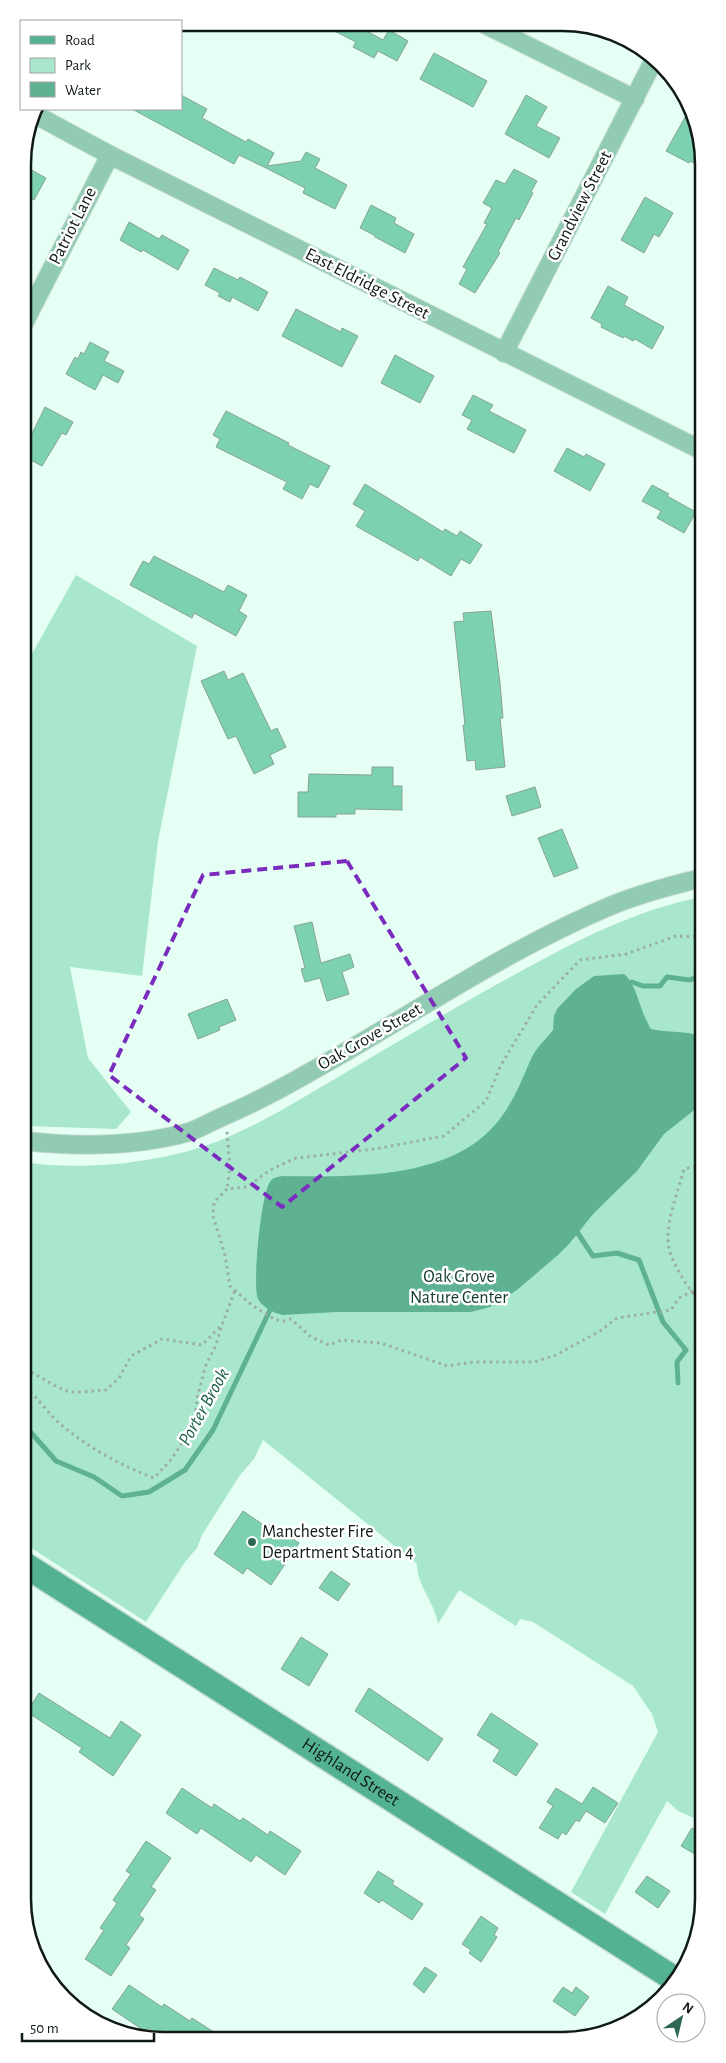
<svg xmlns="http://www.w3.org/2000/svg" width="726" height="2063" font-family="'Alegreya Sans',sans-serif">
<rect width="100%" height="100%" fill="#e6fff4"/>
<g fill="#a9e7cd">
<path d="M76,575L197,646L158,841L142,976L70,967L88,1058L131,1112L116,1129L24,1126V668Z"/>
<path d="M702,897L703,1822L678,1811L667,1801L605,1914L571,1892L658,1732L652,1714L633,1686L533,1622L520,1619L516,1626L459,1590L438,1624C435,1603 417,1586 417,1564L263,1440L254,1459L240,1475L202,1535L197,1548L185,1562L146,1622L25,1544L24,1162C85,1172 172,1162 228,1137C274,1117 317,1089 360,1064C423,1027 486,989 551,955C598,930 649,907 702,897Z"/>
</g>
<path fill="#5eb292" d="M624,974C637,984 640,1012 651,1029C669,1033 685,1030 702,1037V1059L699,1074L702,1104L664,1134L637,1171L594,1213L569,1244L558,1255L517,1290L490,1307L471,1312H337L283,1315C275,1314 262,1307 258,1299C252,1287 261,1193 270,1182C273,1177 278,1177 283,1176C349,1177 445,1180 493,1127C510,1109 521,1083 530,1061C535,1049 545,1040 553,1030L554,1016L557,1009L576,989L594,976Z"/>
<g fill="none" stroke-linecap="round" stroke-linejoin="round">
<g stroke="#5eb292" stroke-width="5">
<path d="M632,982L643,986H660L667,977L690,980L702,974"/>
<path d="M696,1035L702,1030"/>
<path d="M575,1229L593,1256L617,1253L639,1260L663,1322L686,1350L677,1362L678,1383"/>
<path d="M25,1415L27,1428L56,1461L94,1477L122,1496L149,1492L185,1470L213,1430L270,1310L274,1306"/>
</g>
</g>
<g fill="#7cd1b0" stroke="#86a396">
<path d="M321,24H354L383,40L389,30L408,41L397,61L378,51L374,58L353,47L356,42Z"/>
<path d="M434,53L487,81L473,107L420,79Z"/>
<path d="M181,95L207,109L202,118L246,142L248,139L274,153L267,166L301,161L306,152L320,159L315,168L347,185L335,209L303,193L305,188L266,168L239,155L234,164L132,109H181Z"/>
<path d="M526,95L547,107L536,126L560,138L549,158L505,134Z"/>
<path d="M688,112L701,136V167L690,161L689,163L666,151Z"/>
<path d="M28,168L46,178L34,200L23,194V178Z"/>
<path d="M514,169L537,181L531,192L533,193L519,220L516,218L498,252L500,253L475,293L459,284L467,269L463,267L487,224L484,223L492,208L483,203L496,180L505,184Z"/>
<path d="M645,197L673,213L659,237L654,234L644,253L621,240Z"/>
<path d="M371,205L396,218L394,223L414,234L405,253L375,237L374,235L360,228Z"/>
<path d="M129,222L159,239L162,235L189,250L178,270L143,250L141,252L120,240Z"/>
<path d="M214,268L238,280L240,277L268,292L258,311L232,297L230,302L218,296L220,293L205,285Z"/>
<path d="M608,286L628,297L624,305L664,327L652,349L635,339L633,341L624,336L623,338L601,327L602,324L591,318Z"/>
<path d="M296,309L341,332L342,328L358,336L342,367L282,336Z"/>
<path d="M90,342L109,352L104,361L124,371L118,383L103,375L95,390L66,374L75,357L78,359L81,352L84,354Z"/>
<path d="M395,355L434,376L420,403L381,383Z"/>
<path d="M473,395L493,405L489,411L526,430L514,453L467,429L472,420L462,415Z"/>
<path d="M45,407L73,422L66,435L62,433L42,466L23,456V452Z"/>
<path d="M226,411L289,443L288,445L330,466L318,488L310,484L302,499L283,489L287,482L216,447L220,439L213,435Z"/>
<path d="M567,448L584,457L586,454L605,464L590,491L554,471Z"/>
<path d="M365,484L443,532L445,529L457,536L460,531L482,545L470,564L461,559L451,576L420,557L418,561L356,526L365,511L353,504Z"/>
<path d="M652,485L669,494L667,496L696,512L684,533L657,518L661,511L642,501Z"/>
<path d="M154,556L224,592L228,585L247,595L239,611L247,616L236,636L194,613L192,618L130,585L143,561L149,564Z"/>
<path d="M491,611L500,683L503,718H500L505,767L476,770L475,760L467,761L463,725H465L454,622L464,621L463,613Z"/>
<path d="M224,671L228,680L243,673L271,731L277,728L286,747L270,755L274,764L254,774L236,736L228,739L201,681Z"/>
<path d="M372,767H393V786H402V810L355,809V814H336V817H298V792H308L309,774L372,775Z"/>
<path d="M535,787L541,807L512,816L506,796Z"/>
<path d="M562,829L578,868L554,877L538,838Z"/>
<path d="M312,922L321,963L350,954L354,967L342,972L349,994L327,1001L320,978L305,982L301,969L305,968L294,926Z"/>
<path d="M227,999L236,1020L219,1027L220,1030L198,1039L188,1014Z"/>
<path d="M243,1511L268,1528L270,1524L299,1543L271,1585L247,1568L243,1574L214,1554Z"/>
<path d="M331,1571L350,1584L338,1601L319,1588Z"/>
<path d="M301,1637L328,1654L309,1686L281,1669Z"/>
<path d="M369,1688L443,1739L428,1761L355,1711Z"/>
<path d="M39,1693L110,1738L121,1721L141,1735L113,1776L79,1752L82,1748L27,1712Z"/>
<path d="M491,1713L538,1744L516,1776L493,1761L500,1750L477,1735Z"/>
<path d="M593,1787L618,1803L605,1823L586,1811L579,1822L576,1820L566,1835L562,1832L558,1839L539,1828L553,1806L547,1802L556,1788L582,1804Z"/>
<path d="M182,1788L212,1808L214,1804L240,1821L243,1818L268,1835L270,1831L301,1851L285,1875L256,1855L251,1862L201,1828L197,1834L166,1813Z"/>
<path d="M692,1828L703,1835V1859L681,1846Z"/>
<path d="M146,1841L171,1858L151,1887L156,1890L139,1915L144,1919L126,1945L130,1948L111,1976L85,1959L104,1930L100,1928L117,1903L113,1900L131,1874L126,1871Z"/>
<path d="M378,1871L394,1881L392,1884L423,1904L412,1920L382,1900L379,1903L364,1893Z"/>
<path d="M647,1876L670,1891L658,1908L635,1892Z"/>
<path d="M481,1916L498,1928L494,1935L497,1937L481,1962L469,1953L471,1950L462,1944Z"/>
<path d="M425,1967L437,1975L424,1993L413,1984Z"/>
<path d="M129,1985L162,2007L164,2004L190,2021L192,2018L223,2038H163L148,2028L146,2032L112,2009Z"/>
<path d="M563,1987L572,1993L576,1987L589,1997L575,2016L553,2001Z"/>
</g>
<g fill="none" stroke-linecap="round" stroke-linejoin="round">
<g stroke="#c4dad0" stroke-width="20">
<g id="street">
<path d="M486,25L635,99"/>
<path d="M34,114L110,155L701,450"/>
<path d="M23,325L110,155"/>
<path d="M504,353L654,60"/>
<path d="M24,1141C79,1147 136,1147 189,1132C201,1128 212,1121 224,1116C266,1098 307,1074 347,1051C434,1000 521,943 615,904C643,893 673,885 702,878"/>
</g>
</g>
<g stroke="#c4dad0" stroke-width="28">
<g id="secondary">
<path id="s1" d="M25,1565L676,1980"/>
</g>
</g>
<g stroke="#9aaea5" stroke-width="3" stroke-dasharray="2.5 4" stroke-linecap="butt">
<path d="M702,937L676,936L626,954L580,960L537,1005L501,1065L486,1101L444,1136L375,1149L296,1158L270,1170L247,1187L227,1189L214,1202L213,1216L225,1255L230,1286L253,1306L276,1320L286,1321L291,1319L311,1337L329,1345L342,1340L381,1343L447,1366L474,1362H534L556,1355L600,1331L617,1318L671,1310L679,1298L702,1286"/>
<path d="M227,1132L230,1167L227,1189"/>
<path d="M702,1165L684,1169C678,1191 664,1226 669,1248C673,1266 690,1291 702,1304"/>
<path d="M25,1370C40,1375 52,1386 67,1391C75,1394 97,1390 106,1390L119,1378L131,1356L162,1339L202,1345L222,1325L235,1290"/>
<path d="M25,1388C37,1396 46,1411 57,1421C86,1447 118,1464 154,1478L170,1461L195,1424L197,1398L206,1365L216,1345L222,1325"/>
</g>
<use href="#street" stroke="#90cbb2" stroke-width="18"/>
<use href="#secondary" stroke="#53b390" stroke-width="25"/>
</g>
<path fill="none" stroke="#7b2cbf" stroke-width="4" stroke-dasharray="10 6" stroke-linejoin="round" d="M347,861L466,1058L282,1207L109,1075L203,875Z"/>
<circle fill="#2d6953" stroke="#fff" stroke-width="2" cx="252" cy="1542" r="5"/>
<g text-anchor="middle" dominant-baseline="central" stroke-width="5" stroke-linejoin="round" paint-order="stroke">
<g font-size="18" fill="#0f1a15" stroke="#fff">
<text transform="translate(580 206) rotate(-63)">Grandview Street</text>
<text transform="translate(73 226) rotate(-63)">Patriot Lane</text>
<text transform="translate(367 284) rotate(27)">East Eldridge Street</text>
<text transform="translate(370 1037) rotate(-30)">Oak Grove Street</text>
<text stroke="none"><textPath href="#s1" startOffset="386">Highland Street</textPath></text>
</g>
<g font-size="18" fill="#153c2e" stroke="#fff">
<text x="459" y="1277">Oak Grove<tspan x="459" dy="21">Nature Center</tspan></text>
</g>
<g font-size="18" fill="#0f1a15" stroke="#fff" text-anchor="start">
<text x="262" y="1532">Manchester Fire<tspan x="262" dy="21">Department Station 4</tspan></text>
</g>
<g font-size="19" font-style="italic" fill="#1e604a" stroke="#fff">
<text transform="translate(204 1407) rotate(-61)">Porter Brook</text>
</g>
</g>
<path d="M0 0H726V2063H0ZM164 31H562A133 133 0 0 1 695 164V1899A133 133 0 0 1 562 2032H164A133 133 0 0 1 31 1899V164A133 133 0 0 1 164 31Z" fill="#fff" fill-rule="evenodd"/>
<path fill="none" stroke="#0f1a15" stroke-width="2.5" d="M164 31H562A133 133 0 0 1 695 164V1899A133 133 0 0 1 562 2032H164A133 133 0 0 1 31 1899V164A133 133 0 0 1 164 31Z"/>
<rect x="20" y="20" width="162" height="90" fill="#ffffff" stroke="#9fa3a1"/>
<rect x="30" y="36" width="25" height="8" fill="#53b390" stroke="#9fa3a1"/>
<text x="65" y="45" font-size="15" fill="#0f1a15">Road</text>
<rect x="30" y="58" width="25" height="15" fill="#a9e7cd" stroke="#9fa3a1"/>
<text x="65" y="70" font-size="15" fill="#0f1a15">Park</text>
<rect x="30" y="82" width="25" height="15" fill="#5eb292" stroke="#9fa3a1"/>
<text x="65" y="95" font-size="15" fill="#0f1a15">Water</text>
<g transform="translate(681 2018) rotate(35)"><circle r="24" fill="#ffffff" stroke="#9fa3a1"/>
<path d="M0-4L9 19L0 12L-9 19Z" fill="#2d6953"/>
<text y="-8" font-size="14" font-weight="bold" text-anchor="middle" fill="#0f1a15">N</text>
</g>
<path d="M22 2033v8h132v-8" fill="none" stroke="#0f1a15" stroke-width="2.5"/>
<text x="30" y="2033" font-size="15" fill="#0f1a15" stroke="#ffffff" stroke-width="4" paint-order="stroke">50 m</text>
</svg>
